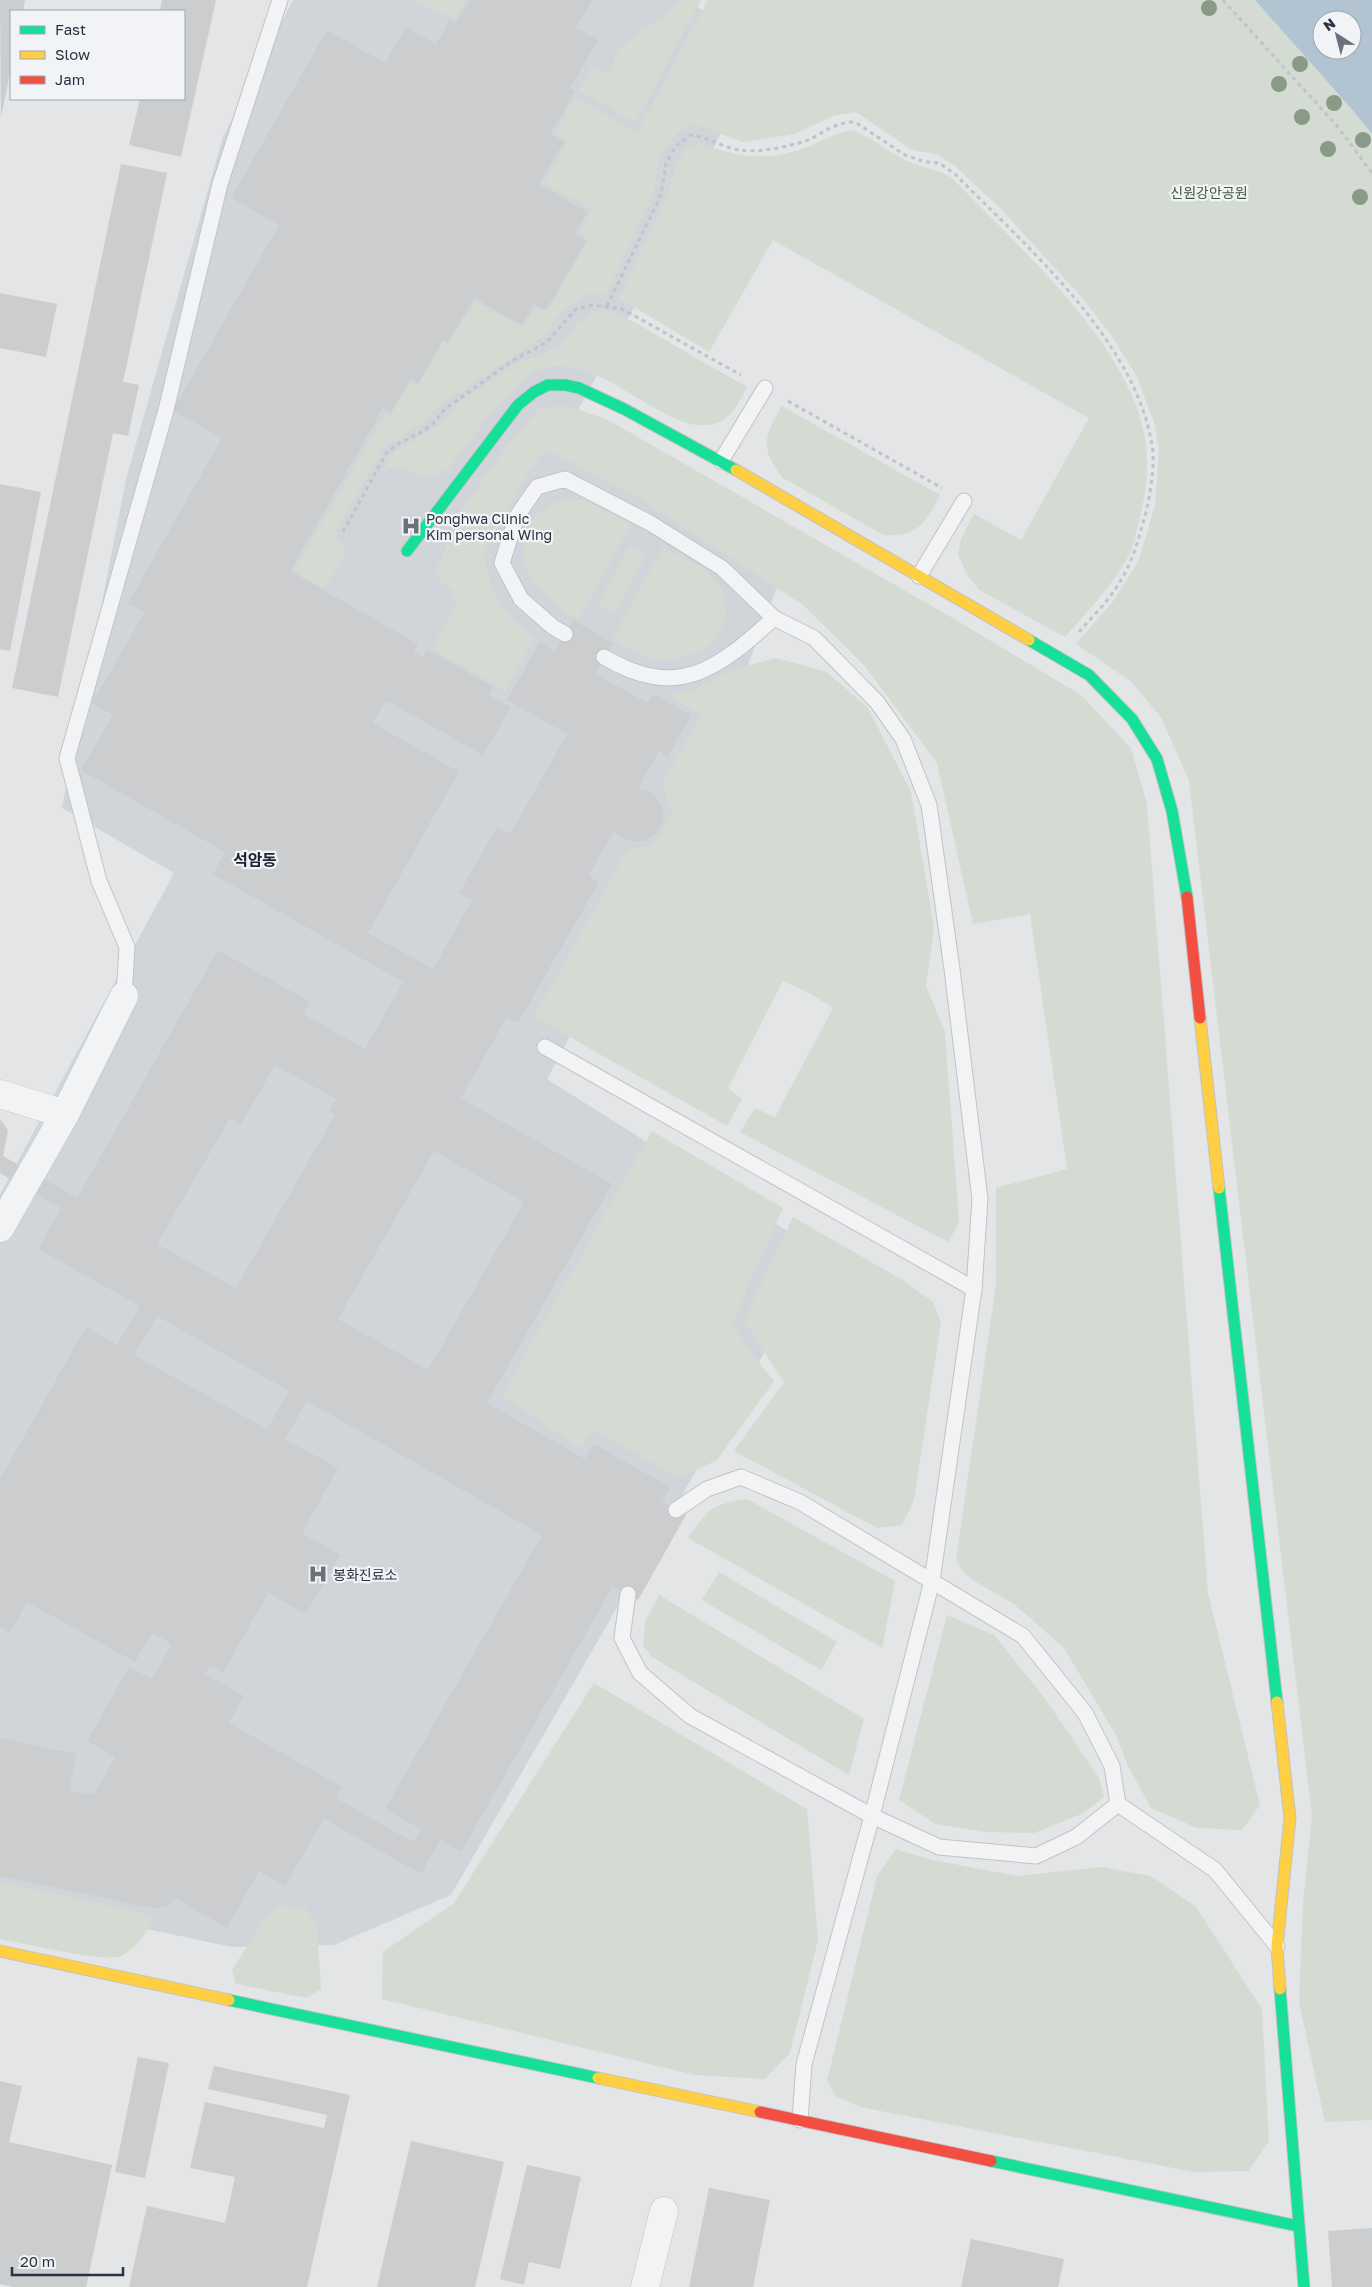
<svg xmlns="http://www.w3.org/2000/svg" width="1372" height="2287" font-family="'Golos Text','Noto Sans KR',sans-serif">
<rect width="100%" height="100%" fill="#e3e5e7"/>
<path fill="#d1d5da" d="M293,0H684L720,19L739,97L639,298L561,441L783,572L697,800L547,1079L822,1253L451,1895L334,1945L232,1947L0,1898V1194L174,873L62,808L126,479L223,137Z"/>
<g fill="#d4dbd3">
<path d="M416,0H466L455,18L445,13L443,16Z"/>
<path d="M681,0H701L635,123L579,90L592,65L609,74L618,50L639,31L666,16Z"/>
<path d="M708,0H1255L1356,114L1372,134V2120L1325,2122L1299,2002L1303,1903L1312,1816L1189,781L1162,719L1132,682L1076,644L1114,600L1138,562L1155,506L1159,449L1154,422L1136,375L1109,332L1082,298L1002,210L955,166L938,155L910,149L856,112L833,116L795,134L743,142L694,124L677,133L659,158L653,195L606,295L588,294L561,312L543,336L433,410L428,419L384,447L335,533V539L343,545L346,553L324,588L294,571L385,414L390,416L411,382L418,386L443,343L448,345L475,302L524,328L535,307L547,312L589,240L579,233L591,209L543,183L568,141L555,133L575,97L637,133Z"/>
<path d="M852,130C872,137 888,152 907,161C922,168 938,169 952,178C1016,245 1121,336 1143,428C1150,458 1147,492 1139,521C1136,532 1134,547 1128,557C1111,587 1087,612 1065,637L979,590L968,576L958,555L961,539L974,514L1021,540L1089,418L773,240L709,352L619,298L667,197L676,165L686,149L699,143C739,157 763,162 805,148C821,142 834,133 852,130Z"/>
<path d="M605,310L634,322L747,387C740,400 734,415 719,422C667,445 595,338 532,373C507,387 469,443 449,468L437,475L426,477L395,467L383,471L390,457L402,447L437,427L461,401L514,365L560,347L576,324L592,312Z"/>
<path d="M568,406L608,420L951,617L1081,695L1131,748L1147,804L1208,1593L1260,1805L1242,1830L1197,1828L1151,1808L1128,1766L1116,1735L1064,1648L1014,1604L971,1579L961,1569L956,1559L996,1285V1188L1067,1169L1030,914L973,924L937,763L864,665L803,605L639,498L546,449L531,467L483,555C493,598 501,611 534,639L505,691L432,648L457,604L449,599L453,591L434,575L465,505L511,441L540,408Z"/>
<path d="M782,406L940,495C925,523 919,537 883,535L783,478C759,447 764,437 782,406Z"/>
<path d="M570,500H585L631,524L578,620C544,601 505,563 532,522C542,507 552,502 570,500Z"/>
<path d="M630,546L646,555L615,613L598,604Z"/>
<path d="M663,547C679,556 699,564 712,577C732,595 729,633 706,648C692,657 667,662 650,658C638,655 624,644 613,638Z"/>
<path d="M776,658L827,672L868,708L911,792L934,928L926,986L945,1032L959,1223L948,1242L740,1132L755,1108L775,1117L833,1008L811,994L783,981L728,1088L742,1099L727,1126L534,1017L628,849L652,845L665,828L672,811L662,785L700,716L668,694L694,690L729,671Z"/>
<path d="M652,1131L783,1208L732,1323L747,1348L774,1381L717,1460L679,1478L593,1430L580,1448L502,1395Z"/>
<path d="M793,1217L904,1281L933,1302L941,1322L914,1500L902,1525L877,1528L734,1451L784,1382L744,1321Z"/>
<path d="M747,1499L895,1581L882,1648L688,1538C708,1509 712,1504 747,1499Z"/>
<path d="M719,1572L837,1642L821,1670L702,1600Z"/>
<path d="M659,1595L864,1719L849,1775L652,1657L643,1645L645,1622Z"/>
<path d="M947,1615L994,1635L1046,1700L1099,1778L1104,1797L1084,1813L1034,1833L985,1832L935,1824L899,1800Z"/>
<path d="M594,1683L807,1809L818,1940L790,2053L765,2079L695,2075L382,1999L383,1952L454,1903Z"/>
<path d="M896,1849L928,1859L1017,1876L1102,1867L1151,1876L1196,1907L1262,2009L1269,2141L1248,2171L1194,2172L860,2107L836,2096L827,2081L877,1876Z"/>
<path d="M0,1882L155,1916C146,1931 138,1948 121,1956C103,1963 23,1943 0,1939Z"/>
<path d="M284,1905L305,1908L317,1925L321,1989L306,1998L236,1984L232,1970L266,1916Z"/>
</g>
<path fill="#b2c3d2" fill-rule="evenodd" d="M1255,0H1372V134L1356,114ZM1322,20H1352V50H1322Z"/>
<g fill="#cbcdcf" fill-rule="evenodd">
<path d="M0,0H25L23,11H11V68L1,118Z"/>
<path d="M162,0H216L181,157L129,145L140,99H184V11H160Z"/>
<path d="M470,0H592L576,28L598,40L570,88L575,92L550,134L564,141L539,184L587,212L574,234L586,241L546,310L534,304L522,325L474,298L448,342L443,340L418,383L410,379L391,412L383,408L290,571L418,644L414,652L423,657L427,649L493,687L489,695L511,707L483,755L386,700L373,723L459,772L368,933L433,969L472,900L459,893L497,827L510,834L567,734L507,700L540,642L555,651L573,620L613,643L595,674L648,703L654,694L691,715L668,756L659,751L638,789L649,791L658,799L663,811L662,823L656,833L646,840L634,842L622,838L614,831L588,876L599,882L518,1023L507,1017L461,1098L612,1184L487,1403L585,1459L594,1444L670,1487L662,1502L686,1515L638,1600L613,1586L461,1852L440,1840L421,1874L324,1819L285,1886L259,1871L227,1928L175,1898L166,1907L153,1908L0,1876V1738L76,1754L69,1790L94,1795L115,1757L87,1741L129,1667L152,1679L172,1644L152,1633L135,1662L27,1602L10,1633L0,1627V1479L86,1327L117,1345L140,1306L38,1249L61,1208L0,1173V1119L8,1130L3,1156L77,1198L218,950L310,1002L303,1014L365,1049L403,982L213,874L225,852L81,770L113,715L92,703L145,612L128,603L222,438L173,410L279,225L231,198L327,30L385,63L406,27L436,44L450,20L456,23ZM275,1065L336,1099L329,1111L335,1115L236,1288L157,1244L230,1118L241,1124ZM434,1151L524,1202L428,1370L338,1319ZM157,1316L289,1391L267,1429L134,1355ZM307,1401L542,1535L385,1809L421,1829L413,1842L336,1798L342,1787L229,1723L244,1696L205,1674L210,1665L223,1673L268,1593L306,1614L340,1555L302,1533L338,1468L285,1439Z"/>
<path d="M121,164L167,173L123,382L139,385L128,436L113,433L58,697L12,688Z"/>
<path d="M0,293L57,304L46,357L0,348Z"/>
<path d="M0,484L41,492L10,651L0,649Z"/>
<path d="M138,2057L169,2063L145,2178L115,2172Z"/>
<path d="M214,2066L350,2095L307,2287H129L147,2206L225,2223L235,2177L190,2168L205,2102L324,2128L327,2115L208,2089Z"/>
<path d="M0,2081L22,2086L9,2142L112,2165L86,2287H13L0,2284Z"/>
<path d="M411,2141L504,2162L475,2287H377Z"/>
<path d="M527,2165L581,2177L560,2269L529,2262L524,2285L500,2279Z"/>
<path d="M709,2188L770,2200L753,2287H689Z"/>
<path d="M1372,2228V2287H1332L1328,2231Z"/>
<path d="M971,2239L1064,2259L1058,2287H961Z"/>
</g>
<g fill="none" stroke-linecap="round" stroke-linejoin="round">
<g stroke="#c1c3c5" stroke-width="17">
<g id="lane">
<path d="M721,461L765,388"/>
<path d="M919,576L964,501"/>
<path d="M565,634L553,627L521,599L502,563L517,516L537,487L565,479L650,523L722,568L774,618L814,638L877,702L903,739L929,805L952,969L980,1199L974,1289L932,1581L872,1816L804,2064L800,2120"/>
<path d="M604,657C678,701 718,669 774,618"/>
<path d="M124,996L127,947L99,881L67,758L166,410L220,184L280,0"/>
<path d="M545,1047L974,1289"/>
<path d="M628,1594L622,1638L640,1673L690,1716L872,1816L939,1847L1036,1856L1076,1837L1118,1804L1112,1766L1085,1713L1023,1636L800,1502L741,1477L707,1489L676,1510"/>
<path d="M1118,1804L1215,1870L1277,1946"/>
</g>
</g>
<g stroke="#c1c3c5" stroke-width="29">
<g id="street">
<path d="M0,1094L65,1114"/>
<path d="M0,1228L65,1114L124,996"/>
<path d="M645,2287L664,2211"/>
</g>
</g>
<g stroke="#c1c3c5" stroke-width="13">
<g id="fast">
<path d="M407,551L518,405L534,392L548,385H565L579,388L624,409L736,470"/>
<path d="M1029,640L1089,675L1132,719L1157,759L1172,811L1187,897"/>
<path d="M1219,1188L1277,1702"/>
<path d="M1280,1989L1304,2287"/>
<path d="M229,2000L598,2078"/>
<path d="M991,2161L1298,2226"/>
</g>
</g>
<g stroke="#c1c3c5" stroke-width="13">
<g id="slow">
<path d="M736,470L1029,640"/>
<path d="M1200,1018L1219,1188"/>
<path d="M1277,1702L1290,1818L1277,1946L1280,1989"/>
<path d="M0,1951L229,2000"/>
<path d="M598,2078L760,2112"/>
</g>
</g>
<g stroke="#c1c3c5" stroke-width="13">
<g id="jam">
<path d="M1187,897L1200,1018"/>
<path d="M760,2112L991,2161"/>
</g>
</g>
<g stroke="#c2c3c8" stroke-width="3" stroke-dasharray="4 4" stroke-linecap="butt">
<path d="M1223,0L1337,126L1372,173"/>
<path d="M607,306L661,195L666,163L676,146L691,135C706,137 713,142 727,147C750,155 776,149 799,143C820,138 830,122 855,122L905,155L925,162L939,163L955,174C1027,247 1135,340 1152,445C1156,466 1149,503 1143,523C1136,549 1128,573 1111,595C1102,608 1089,620 1079,632"/>
<path d="M788,401L942,488"/>
<path d="M343,532L387,452L401,442L420,433L435,422L445,409L512,361L547,342L576,309L591,305L622,309L741,375"/>
</g>
<use href="#lane" stroke="#f2f3f5" stroke-width="15"/>
<use href="#street" stroke="#f2f3f5" stroke-width="28"/>
<use href="#fast" stroke="#16e098" stroke-width="11"/>
<use href="#slow" stroke="#ffcf43" stroke-width="11"/>
<use href="#jam" stroke="#f24e42" stroke-width="11"/>
</g>
<g fill="#899a86">
<circle cx="1209" cy="8" r="8"/>
<circle cx="1300" cy="64" r="8"/>
<circle cx="1279" cy="84" r="8"/>
<circle cx="1334" cy="103" r="8"/>
<circle cx="1302" cy="117" r="8"/>
<circle cx="1363" cy="140" r="8"/>
<circle cx="1328" cy="149" r="8"/>
<circle cx="1360" cy="197" r="8"/>
</g>
<defs>
<g id="hospital-bare" transform="scale(1.5)"><path d="M-5-5h3v3.5h4V-5h3V5h-3V1.5h-4V5h-3Z" fill="#6b717b" stroke="#f1f3f7" stroke-width="2.5" paint-order="stroke"/></g>
</defs>
<g fill-rule="evenodd">
<use href="#hospital-bare" x="411" y="526"/>
<use href="#hospital-bare" x="318" y="1574"/>
</g>
<g text-anchor="middle" dominant-baseline="central" stroke-width="4.5" stroke-linejoin="round" paint-order="stroke">
<g font-size="14" fill="#405c37" stroke="#f1f3f7">
<text x="1209" y="192">신원강안공원</text>
</g>
<g font-size="14" fill="#2a3341" stroke="#f1f3f7" text-anchor="start">
<text x="426" y="518">Ponghwa Clinic<tspan x="426" dy="16">Kim personal Wing</tspan></text>
<text x="333" y="1574">봉화진료소</text>
</g>
<g font-size="16" font-weight="bold" fill="#1c2432" stroke="#f1f3f7">
<text x="255" y="860">석암동</text>
</g>
</g>
<rect x="10" y="10" width="175" height="90" fill="#f1f3f7" stroke="#a1a6ae"/>
<rect x="20" y="26" width="25" height="8" fill="#16e098" stroke="#a1a6ae"/>
<text x="55" y="35" font-size="15" fill="#2a3341">Fast</text>
<rect x="20" y="51" width="25" height="8" fill="#ffcf43" stroke="#a1a6ae"/>
<text x="55" y="60" font-size="15" fill="#2a3341">Slow</text>
<rect x="20" y="76" width="25" height="8" fill="#f24e42" stroke="#a1a6ae"/>
<text x="55" y="85" font-size="15" fill="#2a3341">Jam</text>
<g transform="translate(1337 35) rotate(324)"><circle r="24" fill="#f1f3f7" stroke="#a1a6ae"/>
<path d="M0-4L9 19L0 12L-9 19Z" fill="#6b717b"/>
<text y="-8" font-size="14" font-weight="bold" text-anchor="middle" fill="#2a3341">N</text>
</g>
<path d="M12 2267v8h111v-8" fill="none" stroke="#2a3341" stroke-width="2.5"/>
<text x="20" y="2267" font-size="15" fill="#2a3341" stroke="#f1f3f7" stroke-width="4" paint-order="stroke">20 m</text>
</svg>
